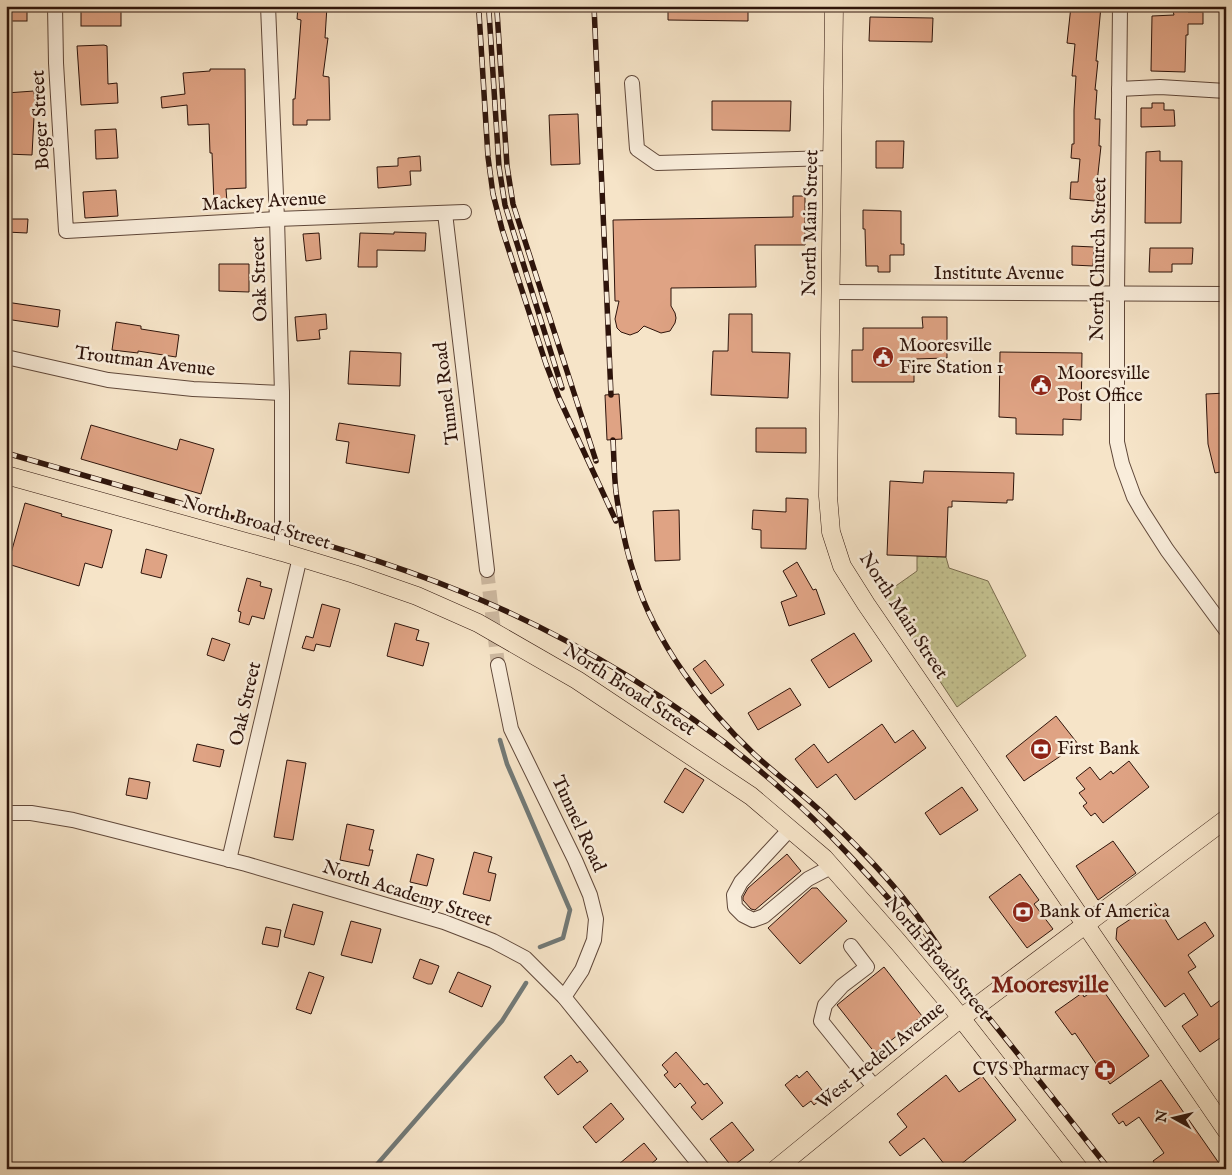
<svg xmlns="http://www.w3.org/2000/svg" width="1232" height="1175" font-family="'IM FELL English',serif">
<defs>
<pattern id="park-dots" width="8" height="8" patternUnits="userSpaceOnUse" patternTransform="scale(1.25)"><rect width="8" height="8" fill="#c4c290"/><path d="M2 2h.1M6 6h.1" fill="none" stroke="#a9a67b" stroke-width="1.8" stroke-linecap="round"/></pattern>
</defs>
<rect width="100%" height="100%" fill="#f6e4c8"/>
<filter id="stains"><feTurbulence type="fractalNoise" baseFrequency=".004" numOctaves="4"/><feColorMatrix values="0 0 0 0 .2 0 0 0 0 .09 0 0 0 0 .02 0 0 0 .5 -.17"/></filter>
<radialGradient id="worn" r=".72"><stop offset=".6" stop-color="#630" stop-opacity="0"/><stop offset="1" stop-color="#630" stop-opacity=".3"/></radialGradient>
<path fill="url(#park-dots)" stroke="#796b4e" d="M917,556L946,557L949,568L988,581L1026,656L957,707L883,595L917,571Z"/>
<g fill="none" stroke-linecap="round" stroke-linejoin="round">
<g stroke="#727976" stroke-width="4.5">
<path d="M500,740L507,764L570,910L563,938L540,947"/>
<path d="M373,1169L502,1021L526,983"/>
</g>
</g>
<g fill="#dfa384" stroke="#2e140b">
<rect x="6" y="6" width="21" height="15"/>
<rect x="81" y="6" width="40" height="20"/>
<path d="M298,6H327L325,38H328L323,76L329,77L330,120H307V125H293V99H295L301,20L297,19Z"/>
<path d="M668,6H748V21L668,20Z"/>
<path d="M1071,6H1101L1096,61H1098L1095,90H1097L1095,119H1100L1099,146H1101L1095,201L1070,199L1071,182H1078L1080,159L1071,158L1072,144H1074V110L1076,76H1072L1075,44L1067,43Z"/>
<path d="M1188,10V12H1203V24H1188V35H1186L1185,72L1151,71L1152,16L1174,15L1173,11Z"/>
<path d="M870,17L933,18L932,42L869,41Z"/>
<path d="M104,45L107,46L108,84L117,83L118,103L81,105L77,46Z"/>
<path d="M210,69H245L246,188L226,189L227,202H214L212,153H210L209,124L188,125L187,105L162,108L161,97L185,94L183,73L210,71Z"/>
<path d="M34,91L36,116L34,117L32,155L6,154V93Z"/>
<path d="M712,101H791L790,131L712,130Z"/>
<path d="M1152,103H1164V110H1174L1175,126L1141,127V108H1152Z"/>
<path d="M578,114L580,164L551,165L549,115Z"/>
<path d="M116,129L118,158L96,159L95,130Z"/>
<path d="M876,141H904L903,168H876Z"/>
<path d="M1160,151V161H1182L1181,223H1145L1146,152Z"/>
<path d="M420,156L421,171H410L411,185L378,188L377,167L398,166V158Z"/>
<path d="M116,190L118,216L85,218L83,192Z"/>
<path d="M793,196H805V245H755L756,287L671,288V306L675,313L676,318L675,323L670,331L661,333L644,326L638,332L630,335L621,332L617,328L615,319L619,301H615L613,220L793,217Z"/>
<path d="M863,210L901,211V244H904V255H890V272H878V266H866L865,229H863Z"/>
<path d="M6,219H28L27,233L6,232Z"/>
<path d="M394,232L426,233L425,251L377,250V267H358L360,233L394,234Z"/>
<path d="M319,233L321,259L306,261L303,234Z"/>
<path d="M1072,246L1094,247L1093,266L1072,265Z"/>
<path d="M1150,248H1193L1192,264H1172V272H1149Z"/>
<path d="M219,264H249V292L219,291Z"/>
<path d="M6,302L60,310L58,327L6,319Z"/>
<path d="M326,314L327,329L319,330L320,339L297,341L295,317Z"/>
<path d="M729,314H752V352L790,353L788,398L711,395L713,351H728Z"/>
<path d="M922,317H947V358L914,359V382H852V350H863V328H923Z"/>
<path d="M116,322L141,326V329L179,335L176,357L138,351V353L112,350Z"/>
<path d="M350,351L401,353L400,386L348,384Z"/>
<path d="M1000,352L1082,353L1081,420L1063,419V435L1016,434V418L999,417Z"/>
<path d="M1226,393V471L1215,473L1208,444L1206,394Z"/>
<path d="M619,394L622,439L607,440L605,395Z"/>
<path d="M339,423L415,435L409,473L346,463L349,442L336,440Z"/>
<path d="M91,425L177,450L180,439L214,449L201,494L81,459Z"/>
<path d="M756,428H806V453L756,452Z"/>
<path d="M924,471L1014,473L1013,500H1007V503L952,501V507H948L946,557L887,555L890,481L923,483Z"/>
<path d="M786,498L808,499L806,549L761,548V530L752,529L753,510L786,512Z"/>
<path d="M25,503L62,514L61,516L112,530L102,568L85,563L79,586L8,564Z"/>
<path d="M679,510L680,560L655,561L653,511Z"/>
<path d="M146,549L167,555L161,578L141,573Z"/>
<path d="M797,562L813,590L816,589L825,614L789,626L781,602L797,596L783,571Z"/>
<path d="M247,578L261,582L260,586L272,589L264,619L252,616L249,625L239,622L241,612L238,611Z"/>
<path d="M322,604L340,609L330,647L316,644L314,651L302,648L306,636L313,638Z"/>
<path d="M395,623L419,630L416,640L429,643L423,666L387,656Z"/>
<path d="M854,633L872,661L829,688L811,660Z"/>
<path d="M212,638L230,644L224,661L207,655Z"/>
<path d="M705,660L724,685L711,694L693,669Z"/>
<path d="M790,688L801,705L758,730L748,713Z"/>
<path d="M1056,716L1078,744L1024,781L1006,756Z"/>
<path d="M882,724L895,743L913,730L926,748L855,800L836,774L817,788L795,759L814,744L828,763Z"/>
<path d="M197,744L224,750L220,767L193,761Z"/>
<path d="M287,760L306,763L293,840L274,837Z"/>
<path d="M1129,761L1149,787L1103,823L1095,813L1091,816L1083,806L1087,803L1079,793L1085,789L1076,778L1090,767L1100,780L1111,771L1113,774Z"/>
<path d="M685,768L704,780L683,813L664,802Z"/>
<path d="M129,778L150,782L147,799L126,795Z"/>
<path d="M962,787L978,810L940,835L925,813Z"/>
<path d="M347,824L374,830L369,850H373L369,866L340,860Z"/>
<path d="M1113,841L1136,873L1098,900L1076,866Z"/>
<path d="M474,852L492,857L488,872L496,874L490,901L463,894Z"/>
<path d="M417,854L434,859L427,886L410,882Z"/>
<path d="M787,854L801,871L755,910L751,909L743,900V897L748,888Z"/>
<path d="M1020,874L1039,900L1034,904L1053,929L1027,948L989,897Z"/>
<path d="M812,888H817L847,921L800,964L768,928Z"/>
<path d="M1155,903L1178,940L1205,922L1214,936L1188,955L1196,967L1188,972L1211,1007L1226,996V1034L1200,1052L1182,1026L1198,1015L1184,993L1165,1007L1116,939L1117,928Z"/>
<path d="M293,904L323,912L314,945L284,937Z"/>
<path d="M351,921L381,929L372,963L341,955Z"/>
<path d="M266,927L281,930L278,947L262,944Z"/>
<path d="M420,959L439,966L432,984H428L413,978Z"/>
<path d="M884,967L922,1016L875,1053L837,1005Z"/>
<path d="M309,972L324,977L311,1014L296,1009Z"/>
<path d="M458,972L491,986L482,1007L449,992Z"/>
<path d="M1100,986L1149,1056L1110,1084L1075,1033L1072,1035L1055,1012L1082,993L1084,997Z"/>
<path d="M676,1052L704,1085L707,1083L723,1103L702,1120L691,1107L696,1103L680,1083L675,1088L664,1075L668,1072L662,1065Z"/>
<path d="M571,1055L577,1063L580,1061L588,1071L558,1095L544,1077Z"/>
<path d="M807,1071L826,1095L814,1105L811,1101L803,1107L785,1085L797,1075L799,1078Z"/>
<path d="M946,1075L959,1092L982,1076L1016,1120L955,1169H948L924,1138L900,1156L889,1142L907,1127L897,1114Z"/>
<path d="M1161,1080L1205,1143L1223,1169H1158L1153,1161L1164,1153L1139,1117L1126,1126L1123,1121L1119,1124L1112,1114Z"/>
<path d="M611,1103L624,1119L596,1143L583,1127Z"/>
<path d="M732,1122L754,1150L732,1167L710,1139Z"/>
<path d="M644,1143L657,1159L645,1169H613Z"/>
</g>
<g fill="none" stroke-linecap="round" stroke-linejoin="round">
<path stroke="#cebaa2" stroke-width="14" stroke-dasharray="14 7" stroke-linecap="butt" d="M487,570L498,665"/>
<g stroke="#60483a" stroke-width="16">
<g id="minor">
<path d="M55,6L56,63L66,231L277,219L464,212"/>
<path d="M268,6L277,219L282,393V552"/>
<path d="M1120,6L1117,294V442L1122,464L1134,497L1142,511L1167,550L1226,630"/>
<path d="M632,83L637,149L657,163L832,158"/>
<path d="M1119,89L1160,87L1226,91"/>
<path d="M445,213L487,570"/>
<path d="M831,292L1226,294"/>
<path d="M6,357L108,380L193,389L282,393"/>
<path d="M498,665L511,729L575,860L590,895L596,919L594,940L582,970L564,997"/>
<path d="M6,813H31L73,820L246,864L444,922L493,941L525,958L564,997L703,1169"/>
<path d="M790,829L741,882L734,895L735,907L743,915L753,920L764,916L808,879L831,867"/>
<path d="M229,860L300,557"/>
<path d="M851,946L867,967L842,986L825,1005L821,1021L875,1088"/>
</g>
</g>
<g stroke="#2e140b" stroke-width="19">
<g id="major">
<path d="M834,6L828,496L831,532L842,566L866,604L1226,1130"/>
<path d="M6,475L282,552L354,574L417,596L478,623L577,680L751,796L824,858L898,942L950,1004L1079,1169"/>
<path d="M776,1169L961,1018L1226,819"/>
</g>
</g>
<use href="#minor" stroke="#f9eddb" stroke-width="14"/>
<use href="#major" stroke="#f6e4c8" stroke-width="18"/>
<g stroke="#2e140b" stroke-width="5.5">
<g id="rail">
<path d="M594,6L611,395"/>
<path d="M497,11L507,166L513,204L596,461"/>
<path d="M489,12L499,167L505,205L562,388"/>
<path d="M479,13L488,157L493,194L502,229L546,364L559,398L616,521"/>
<path d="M613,440C614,457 614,475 616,492C620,521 626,550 635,577C655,642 705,708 754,754C779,777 807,797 831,821C858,847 885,874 908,904C919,917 929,932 939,947"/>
<path d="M6,453C81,474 155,496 229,517C308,539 386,561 462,592C577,639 687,706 780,788C828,830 870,877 912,925C980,1004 1044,1087 1109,1169"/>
</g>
</g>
<use href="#rail" stroke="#f9eddb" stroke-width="4" stroke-dasharray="11" stroke-linecap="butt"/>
</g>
<defs>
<g id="civic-disc" transform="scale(1.125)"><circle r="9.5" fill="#8f2418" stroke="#f9eddb"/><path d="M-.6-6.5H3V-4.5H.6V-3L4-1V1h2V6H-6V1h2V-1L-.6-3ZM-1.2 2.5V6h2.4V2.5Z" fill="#fff"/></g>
<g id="bank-disc" transform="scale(1.125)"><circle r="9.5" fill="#8f2418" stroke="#f9eddb"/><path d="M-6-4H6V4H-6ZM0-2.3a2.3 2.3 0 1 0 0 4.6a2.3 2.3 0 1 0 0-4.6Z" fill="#fff"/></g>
<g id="pharmacy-disc" transform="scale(1.125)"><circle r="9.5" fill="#8f2418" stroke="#f9eddb"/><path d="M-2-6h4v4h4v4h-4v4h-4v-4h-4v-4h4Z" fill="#fff"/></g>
</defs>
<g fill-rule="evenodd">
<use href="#civic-disc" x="883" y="357"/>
<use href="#civic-disc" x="1041" y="385"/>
<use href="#bank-disc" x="1041" y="749"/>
<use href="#bank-disc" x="1023" y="912"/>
<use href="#pharmacy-disc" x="1105" y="1070"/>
</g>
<g text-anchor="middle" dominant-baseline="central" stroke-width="5" stroke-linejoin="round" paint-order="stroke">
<g font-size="19" fill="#2e140b" stroke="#f9eddb">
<text transform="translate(41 120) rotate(-93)">Boger Street</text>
<text transform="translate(264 202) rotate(-3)">Mackey Avenue</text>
<text transform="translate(811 223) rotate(-89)">North Main Street</text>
<text transform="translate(1099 259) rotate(-89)">North Church Street</text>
<text x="999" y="274">Institute Avenue</text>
<text transform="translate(260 279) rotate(-92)">Oak Street</text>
<text transform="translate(145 362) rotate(7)">Troutman Avenue</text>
<text transform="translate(447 393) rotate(-97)">Tunnel Road</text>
<text transform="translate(256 523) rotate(16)">North Broad Street</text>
<text transform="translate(903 616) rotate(57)">North Main Street</text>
<text transform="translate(629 690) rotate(33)">North Broad Street</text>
<text transform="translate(246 704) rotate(-77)">Oak Street</text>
<text transform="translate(578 824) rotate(65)">Tunnel Road</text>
<text transform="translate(407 894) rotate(18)">North Academy Street</text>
<text transform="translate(937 958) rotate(50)">North Broad Street</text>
<text transform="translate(881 1056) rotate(-39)">West Iredell Avenue</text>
</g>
<g font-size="19" fill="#2e140b" stroke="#f9eddb" text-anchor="start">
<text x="899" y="346">Mooresville<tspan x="899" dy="22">Fire Station 1</tspan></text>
<text x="1057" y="374">Mooresville<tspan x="1057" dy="22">Post Office</tspan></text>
<text x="1057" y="749">First Bank</text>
<text x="1039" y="912">Bank of America</text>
<text x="1089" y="1070" text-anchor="end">CVS Pharmacy</text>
</g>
<g font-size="24" font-weight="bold" fill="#7a1f14" stroke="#f9eddb">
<text x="1050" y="985">Mooresville</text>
</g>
</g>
<rect width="1232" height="1175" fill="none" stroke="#f6e4c8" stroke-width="25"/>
<rect x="8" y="8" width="1217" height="1160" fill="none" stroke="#2e140b" stroke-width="2.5"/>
<rect x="12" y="12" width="1207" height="1150" fill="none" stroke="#2e140b"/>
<g transform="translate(1174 1118) rotate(278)" stroke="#f9eddb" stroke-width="4" paint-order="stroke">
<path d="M0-4L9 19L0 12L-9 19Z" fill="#2e140b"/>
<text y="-8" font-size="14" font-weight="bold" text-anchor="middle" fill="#2e140b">N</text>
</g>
<rect width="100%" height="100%" filter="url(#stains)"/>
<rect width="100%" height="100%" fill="url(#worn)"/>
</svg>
